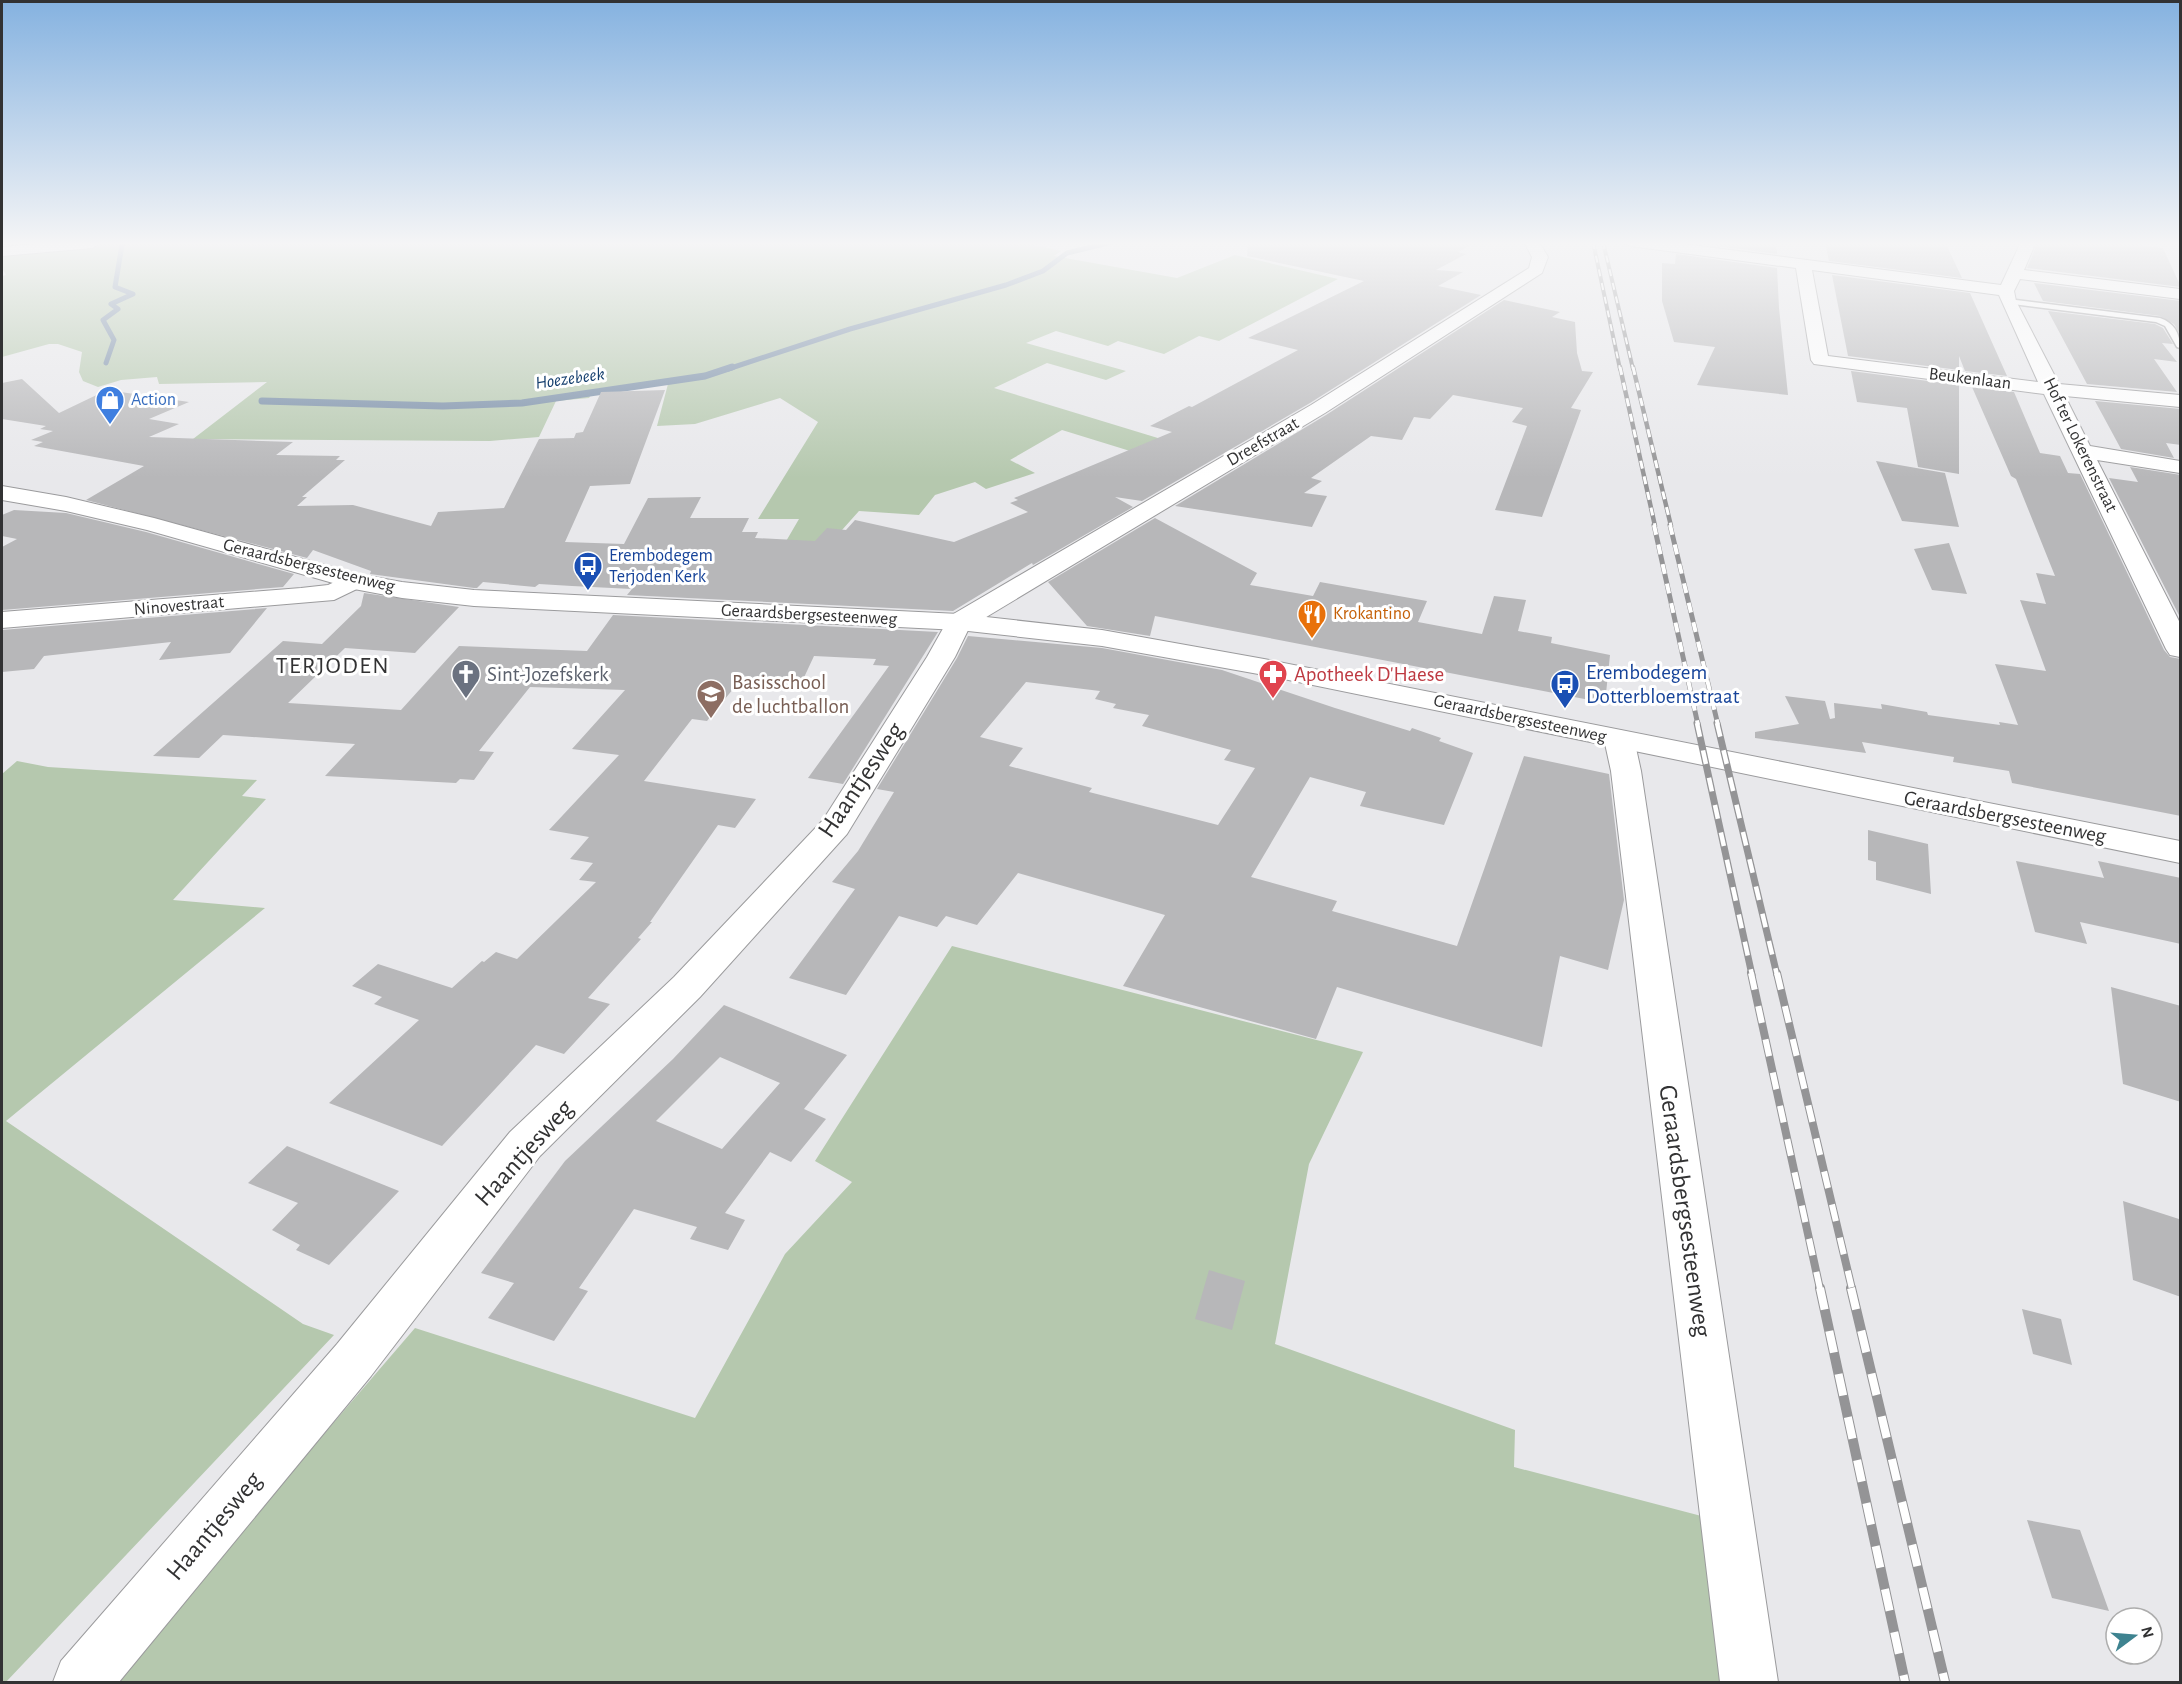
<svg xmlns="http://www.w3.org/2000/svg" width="2182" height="1684" font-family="'Alegreya Sans',sans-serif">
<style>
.green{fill:#b5c8ae}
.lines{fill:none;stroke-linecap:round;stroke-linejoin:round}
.stream-far1{stroke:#748aa4;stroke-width:5}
.stream{stroke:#748aa4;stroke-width:7}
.building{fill:#b7b7b9;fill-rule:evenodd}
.service-casing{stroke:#9b9b9d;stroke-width:3}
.minor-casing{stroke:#9b9b9d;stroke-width:2}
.tertiary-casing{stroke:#9b9b9d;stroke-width:2}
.secondary-casing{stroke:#9b9b9d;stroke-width:2}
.service{fill:#fff;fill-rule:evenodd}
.minor{fill:#fff;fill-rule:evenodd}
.tertiary{fill:#fff;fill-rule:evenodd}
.secondary{fill:#fff;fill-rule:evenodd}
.rail-far5-casing{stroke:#949496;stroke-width:4}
.rail-far4-casing{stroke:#949496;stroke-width:4.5}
.rail-far3-casing{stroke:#949496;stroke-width:5}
.rail-far2-casing{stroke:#949496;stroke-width:7}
.rail-far1-casing{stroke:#949496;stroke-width:8}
.rail-casing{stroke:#949496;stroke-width:10}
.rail-far5{stroke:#fff;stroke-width:2;stroke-dasharray:7;stroke-linecap:butt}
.rail-far4{stroke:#fff;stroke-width:3;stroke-dasharray:8;stroke-linecap:butt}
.rail-far3{stroke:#fff;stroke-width:4;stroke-dasharray:10;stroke-linecap:butt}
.rail-far2{stroke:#fff;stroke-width:4.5;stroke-dasharray:14;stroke-linecap:butt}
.rail-far1{stroke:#fff;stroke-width:6;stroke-dasharray:17;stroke-linecap:butt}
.rail{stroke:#fff;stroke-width:8;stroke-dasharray:22;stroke-linecap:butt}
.labels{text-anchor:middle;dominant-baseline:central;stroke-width:6;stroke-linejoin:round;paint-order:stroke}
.far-water-label{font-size:18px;font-style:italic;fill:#133d6d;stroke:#fff}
.far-street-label{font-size:18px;fill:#323233;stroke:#fff}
.far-shop-label{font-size:18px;fill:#366cbe;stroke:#fff;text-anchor:start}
.far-transit-label{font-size:18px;fill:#164399;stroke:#fff;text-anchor:start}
.far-food-label{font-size:18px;fill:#c56008;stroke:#fff;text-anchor:start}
.transit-label{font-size:21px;fill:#164399;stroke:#fff;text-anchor:start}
.worship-label{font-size:21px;fill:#5b616d;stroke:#fff;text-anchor:start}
.health-label{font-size:21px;fill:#be3a42;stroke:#fff;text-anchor:start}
.education-label{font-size:21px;fill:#785e54;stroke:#fff;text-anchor:start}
.street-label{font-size:21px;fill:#323233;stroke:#fff}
.quarter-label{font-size:24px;letter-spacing:1.5px;fill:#323233;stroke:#fff}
.near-street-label{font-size:26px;fill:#323233;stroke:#fff}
</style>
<rect width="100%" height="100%" fill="#e8e8eb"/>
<path class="green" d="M105,242h916l40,9 -7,5 123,22 58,-23 103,24 -119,62 -20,-5 -35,18 -46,-13 -10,5 -52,-15 -30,12 100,28 -20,9 -59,-17 -53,25 213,65 -51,6 -94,-29 -52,30 25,13 -49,16 -11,-7 -40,13 -16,20 -60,-4 -34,38 -40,-6 14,-24h-41l60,-97 -38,-24 -85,26 -38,2 11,-42 -73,5 -6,9 -33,3 -17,36 -49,4 -297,-2 74,-57 -108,2 -2,-7 -36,3 -23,7 -15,-6 -4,-9 3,-20 -24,-8h-9l-47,13v-81l4,-1 -4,-7v-15l98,-8z
M17,761l31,6 209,13 -15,16 24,3 -93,101 92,8 -259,213 297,203 31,11 -328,347h-4v-908z
M952,946l411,106 -54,112 -34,180 240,86 -1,37 195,51 20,164h-1615l56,-69 245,-285 280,90 90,-164 67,-72 -37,-21z"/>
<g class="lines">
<path class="stream-far1" d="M106,363l8,-23 -11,-20 15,-11 -7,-5 22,-10 -18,-7 7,-42
M728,369l122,-40 156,-44 37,-14 24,-18 45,-11"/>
<path class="stream" d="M262,401l181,5 79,-3 183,-27 27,-9"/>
</g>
<path class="building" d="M1248,242h229l-19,10 8,2 -30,16 27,2 -25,14 43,9 -171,108 -168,98 -27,-4 18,10 -100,58 -1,-2 -79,48 -326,-16 5,-6 -60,-3 -33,-2 -4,3 -52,-5 -6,6h-3l-104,-14 1,-3 -58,-21 -6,8 -221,-58 58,-34 -110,-20 9,-4 -12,-2 22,-9 -13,-2 6,-3 -44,-7v-36l20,-4 37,34 48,-23 82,12 -40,17 30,5 -30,13 144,5 -17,13 64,1 -4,4h9l-43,37h5l-10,9 56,-1 78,21 7,-14 66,-4 35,-69 35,-1 2,-5 7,-1 18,-40 64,-2 -35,94 -40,2 -25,56 59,2 24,-46 53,-1 -11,21h59l-7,14h16l-3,6 60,3 12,-13 19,2 9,-10 99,22 74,-30 -18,-9 8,-3 -4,-2 158,-66 -22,-6 39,-20 3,1 106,-57 -50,-12 116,-57 -117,-25z
M1689,242h45l19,3 1,-3h22l1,12z
M1825,242h120l17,36 -133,-17z
M2038,242h102l2,4 21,2 18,39 -154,-19z
M1676,254l101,14 2,40 9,87 -91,-10 18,-38 -41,-5 -12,-41v-38l13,1z
M1832,275l138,18 37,83 -42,-5 -6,-15v14l-111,-14z
M2034,283l147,18v35l-7,-12 -14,-8 -117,-15z
M1504,300l56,12 -8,5 23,5 2,31 5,18 11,1 -22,36 10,2 -39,107 -47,-7 32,-84 -15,-4 11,-14 -70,-13 -23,24 -16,-2 -12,23 -31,-4 -60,42 11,3 -18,12 23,3 -15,31 -137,-21 151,-91z
M2048,311l107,13 8,4 10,16 -11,-1 15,19 -23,-3 23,33 -90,-8z
M1851,371l108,14v89l-41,-7 -11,-59 -50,-6z
M1972,387l42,5 26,61 20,3 8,17 12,1 84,176 6,7 11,2v157l-169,-33 -3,-12 -56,-9 1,-5 -92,-15 4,11 -111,-15v-6l44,-8 -14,-28 40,5 5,18 5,-1 -1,-15 48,6 -1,-5 46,8 1,3 72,10 -1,-3 19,3 -23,-61 51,7 -26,-71 26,4 -10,-31 19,3 -39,-97 -5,-3z
M2095,401l86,8v36l-15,-2 8,15 -53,-9z
M1876,461l69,12 14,54 -57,-6z
M2130,467l51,8v144l-72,-141 29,4z
M14,510l52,3 80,19 148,42 -11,13 -281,23v-63l15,-8 -15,-3v-21z
M1155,518l102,55 -7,12 63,11 7,-14 107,19 -9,21 64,12 12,-38 32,4 -8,31 34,6 -1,6 59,12 -5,48 -450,-87 -5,20 -63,-10 -39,-44z
M1949,543l18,51 -35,-4 -18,-41z
M364,593l95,14 -44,46 -70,-5 -57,55 113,7 58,-64 128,5 26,-36 325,17 -95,152 -35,-6 81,-112 -16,-1 3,-6 -62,-3 -14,30 -62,-3 -31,38 -15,-2 -48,62 112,18 -21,29 -17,-3 -68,97h2l-14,16 3,1 -53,59 22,6 -46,50 -28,-9 -94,101 -113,-43 90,-83 -45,-16 8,-7 -30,-11 26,-22 74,24 30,-27 2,1 12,-10 21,7 79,-77 -17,-2 14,-17 -23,-4 19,-22 -40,-7 70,-75 -47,-6 53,-59 -95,-3 -51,64 15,1 -20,28 -14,-1 -4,4 -131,-7 30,-32 -132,-9 -24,23 -46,-2 130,-115 39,3 39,-38z
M267,608l-37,45 -71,7 12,-18 -127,14 -10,13 -32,3v-42z
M968,636l134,12 120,22 113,38 75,23 2,-3 29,10 -2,3 34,12 -29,72 -84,-19 6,-14 -56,-15 -59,100 86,24 -5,10 125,35 67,-190 85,18 15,126 -16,70 -48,-14 -18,91 -205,-60 -21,52 -193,-53 42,-71 -147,-42 -41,52 -31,-9 -9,11 -38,-11 -53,79 -57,-17 66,-89 -23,-7 26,-31 36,-59 -17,-3 80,-131zM1026,682l74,9 -5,8 21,5 -3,4 36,7 -7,11 89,24 -7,10 31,8 -37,57 -129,-33 3,-4 -83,-22 14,-18 -43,-11z
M1868,830l60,14 3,50 -55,-14v-18l-8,-2z
M2016,861l88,17 -6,-17 83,17v66l-101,-22 7,22 -52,-12z
M2111,987l70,19v96l-58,-18z
M724,1005l123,50 -43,54 22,10 -35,43 -21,-10 -45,61 20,7 -17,30 -38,-11 7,-12 -63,-18 -55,79 9,3 -34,50 -66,-23 26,-35 -33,-10 84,-112 108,-102zM720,1057l60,26 -58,66 -66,-28z
M287,1146l112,45 -70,74 -33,-15 4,-5 -28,-15 26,-27 -50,-20z
M2123,1201l56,18 2,78 -48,-17z
M1209,1270l36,11 -13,49 -37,-11z
M2022,1309l39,10 11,46 -39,-11z
M2027,1520l53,10 29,81 -57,-13z"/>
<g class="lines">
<g class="service-casing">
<path id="service" d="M2008,299l152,19c14,5 20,15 20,30l-3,-1 -12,-21 -9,-4 -151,-19v-4z"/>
</g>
<g class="minor-casing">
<path id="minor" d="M59,242l40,2 -7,4 -90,8v-9z
M1623,242h45l333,43 20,-43h15l-12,28 156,19v10l-160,-20 -6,12 2,10 43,83 121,11v12l-115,-11 25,50 90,15v12l-83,-13 83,163v34l-10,-2 -4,-6 -122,-255 -230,-30 -3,-4 -15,-92 -166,-22zM1812,270l187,25 39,87 -210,-26z
M354,573l9,3 4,5 -4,5 -29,14 -332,28v-16l299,-24 27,-3z
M959,614l9,2 4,6 -17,35 -108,177 -147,163 -160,159 -169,220 -252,306h-66l8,-21 276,-317 173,-212 164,-155 149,-157 104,-163 23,-41z
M1619,730l11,3 4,6 7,32 137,911h-58l-109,-911 -7,-32 4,-6z"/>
</g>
<g class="tertiary-casing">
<path id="tertiary" d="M1524,242h15l9,15 -6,16 -217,140 -357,215 -9,2 -9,-2 -4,-6 4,-6 361,-211 218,-137 3,-11z"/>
</g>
<g class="secondary-casing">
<path id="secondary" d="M2,486l64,11 88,21 203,56 45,8 72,8 485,24 143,16 162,29 916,182v22l-916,-188 -162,-29 -143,-16 -485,-24 -72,-8 -48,-9 -207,-59 -81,-19 -64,-11z"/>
</g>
<use href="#service" class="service"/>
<use href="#minor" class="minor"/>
<use href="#tertiary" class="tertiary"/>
<use href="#secondary" class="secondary"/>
<g class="rail-far5-casing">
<path id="rail-far5" d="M1593,242l27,127
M1603,242l30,127"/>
</g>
<g class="rail-far4-casing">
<path id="rail-far4" d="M1620,367l35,159
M1633,367l38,159"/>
</g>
<g class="rail-far3-casing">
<path id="rail-far3" d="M1654,525l44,200
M1670,525l48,200"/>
</g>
<g class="rail-far2-casing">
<path id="rail-far2" d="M1697,723l55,252
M1717,723l60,252"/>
</g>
<g class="rail-far1-casing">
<path id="rail-far1" d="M1751,973l69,316
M1777,973l75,316"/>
</g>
<g class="rail-casing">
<path id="rail" d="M1820,1288l85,394
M1851,1288l94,394"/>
</g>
<use href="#rail-far5" class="rail-far5"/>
<use href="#rail-far4" class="rail-far4"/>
<use href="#rail-far3" class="rail-far3"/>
<use href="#rail-far2" class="rail-far2"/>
<use href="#rail-far1" class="rail-far1"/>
<use href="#rail" class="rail"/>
</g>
<linearGradient id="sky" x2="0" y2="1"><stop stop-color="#85b2e0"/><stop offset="0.51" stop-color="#f5f5f6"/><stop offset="1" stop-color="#f5f5f6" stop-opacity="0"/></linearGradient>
<rect width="2182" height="478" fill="url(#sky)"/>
<defs>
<g id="shop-pin" transform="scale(1.5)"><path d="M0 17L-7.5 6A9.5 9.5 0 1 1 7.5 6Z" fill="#3f7fe0" stroke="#fff"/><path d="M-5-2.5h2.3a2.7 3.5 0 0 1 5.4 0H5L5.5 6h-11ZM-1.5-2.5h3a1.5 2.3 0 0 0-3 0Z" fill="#fff"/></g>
<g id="bus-pin" transform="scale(1.5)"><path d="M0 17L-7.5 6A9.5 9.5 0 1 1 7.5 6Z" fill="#1a4fb4" stroke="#fff"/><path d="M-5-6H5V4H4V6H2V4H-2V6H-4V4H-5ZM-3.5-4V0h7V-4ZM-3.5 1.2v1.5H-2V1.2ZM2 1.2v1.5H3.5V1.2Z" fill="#fff"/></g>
<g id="restaurant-pin" transform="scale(1.5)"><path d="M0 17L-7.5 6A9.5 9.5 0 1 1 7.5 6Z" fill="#e8710a" stroke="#fff"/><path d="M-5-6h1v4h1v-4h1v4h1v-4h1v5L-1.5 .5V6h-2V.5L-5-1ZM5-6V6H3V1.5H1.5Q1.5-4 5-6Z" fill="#fff"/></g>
<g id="church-pin" transform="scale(1.5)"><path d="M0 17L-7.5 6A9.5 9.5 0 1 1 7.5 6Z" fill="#6b7280" stroke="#fff"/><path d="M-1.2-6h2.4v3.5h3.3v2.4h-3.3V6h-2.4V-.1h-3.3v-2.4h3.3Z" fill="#fff"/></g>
<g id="pharmacy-pin" transform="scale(1.5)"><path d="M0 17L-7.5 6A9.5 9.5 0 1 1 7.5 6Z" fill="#e0444e" stroke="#fff"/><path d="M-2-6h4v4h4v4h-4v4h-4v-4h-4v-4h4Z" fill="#fff"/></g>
<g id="school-pin" transform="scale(1.5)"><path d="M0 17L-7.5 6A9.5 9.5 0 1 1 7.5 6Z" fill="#8d6e63" stroke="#fff"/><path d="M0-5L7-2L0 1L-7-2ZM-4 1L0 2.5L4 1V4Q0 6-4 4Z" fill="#fff"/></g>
</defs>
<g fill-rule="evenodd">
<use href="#shop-pin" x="110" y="400"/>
<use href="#bus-pin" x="588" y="566"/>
<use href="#restaurant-pin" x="1312" y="614"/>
<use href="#church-pin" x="466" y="674"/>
<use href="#pharmacy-pin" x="1273" y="674"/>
<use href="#bus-pin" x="1565" y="684"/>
<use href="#school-pin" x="711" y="694"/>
</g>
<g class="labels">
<g class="far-water-label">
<text transform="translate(570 379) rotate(-8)">Hoezebeek</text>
</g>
<g class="far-street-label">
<text transform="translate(1970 379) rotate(7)">Beukenlaan</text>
<text transform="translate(1263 442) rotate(-30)">Dreefstraat</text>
<text transform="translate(2080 445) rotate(64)">Hof ter Lokerenstraat</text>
<text transform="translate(309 566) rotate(14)">Geraardsbergsesteenweg</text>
<text transform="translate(179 606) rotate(-5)">Ninovestraat</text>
<text transform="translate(809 615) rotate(3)">Geraardsbergsesteenweg</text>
<text transform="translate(1520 719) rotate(12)">Geraardsbergsesteenweg</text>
</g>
<g class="far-shop-label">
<text x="131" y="400">Action</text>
</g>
<g class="far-transit-label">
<text x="609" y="556">Erembodegem<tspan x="609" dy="21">Terjoden Kerk</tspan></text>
</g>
<g class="far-food-label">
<text x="1333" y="614">Krokantino</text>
</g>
<g class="transit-label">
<text x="1586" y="672">Erembodegem<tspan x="1586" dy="24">Dotterbloemstraat</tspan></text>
</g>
<g class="worship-label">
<text x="487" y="674">Sint-Jozefskerk</text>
</g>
<g class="health-label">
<text x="1294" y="674">Apotheek D'Haese</text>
</g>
<g class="education-label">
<text x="732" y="682">Basisschool<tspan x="732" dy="24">de luchtballon</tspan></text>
</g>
<g class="street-label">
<text transform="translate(2005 817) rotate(11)">Geraardsbergsesteenweg</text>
</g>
<g class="quarter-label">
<text x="333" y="666">TERJODEN</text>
</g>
<g class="near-street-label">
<text transform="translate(861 780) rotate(-56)">Haantjesweg</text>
<text transform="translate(524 1153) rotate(-48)">Haantjesweg</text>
<text transform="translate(1685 1211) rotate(82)">Geraardsbergsesteenweg</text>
<text transform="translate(214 1526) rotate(-50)">Haantjesweg</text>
</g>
</g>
<rect width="2182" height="1684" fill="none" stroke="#323233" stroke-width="6"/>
<g transform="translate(2134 1636) rotate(74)"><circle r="28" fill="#ffffff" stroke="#adadad" stroke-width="1.5"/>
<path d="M0-4.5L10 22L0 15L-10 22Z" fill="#3e8390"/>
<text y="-9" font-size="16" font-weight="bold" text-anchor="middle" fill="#323233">N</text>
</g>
</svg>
